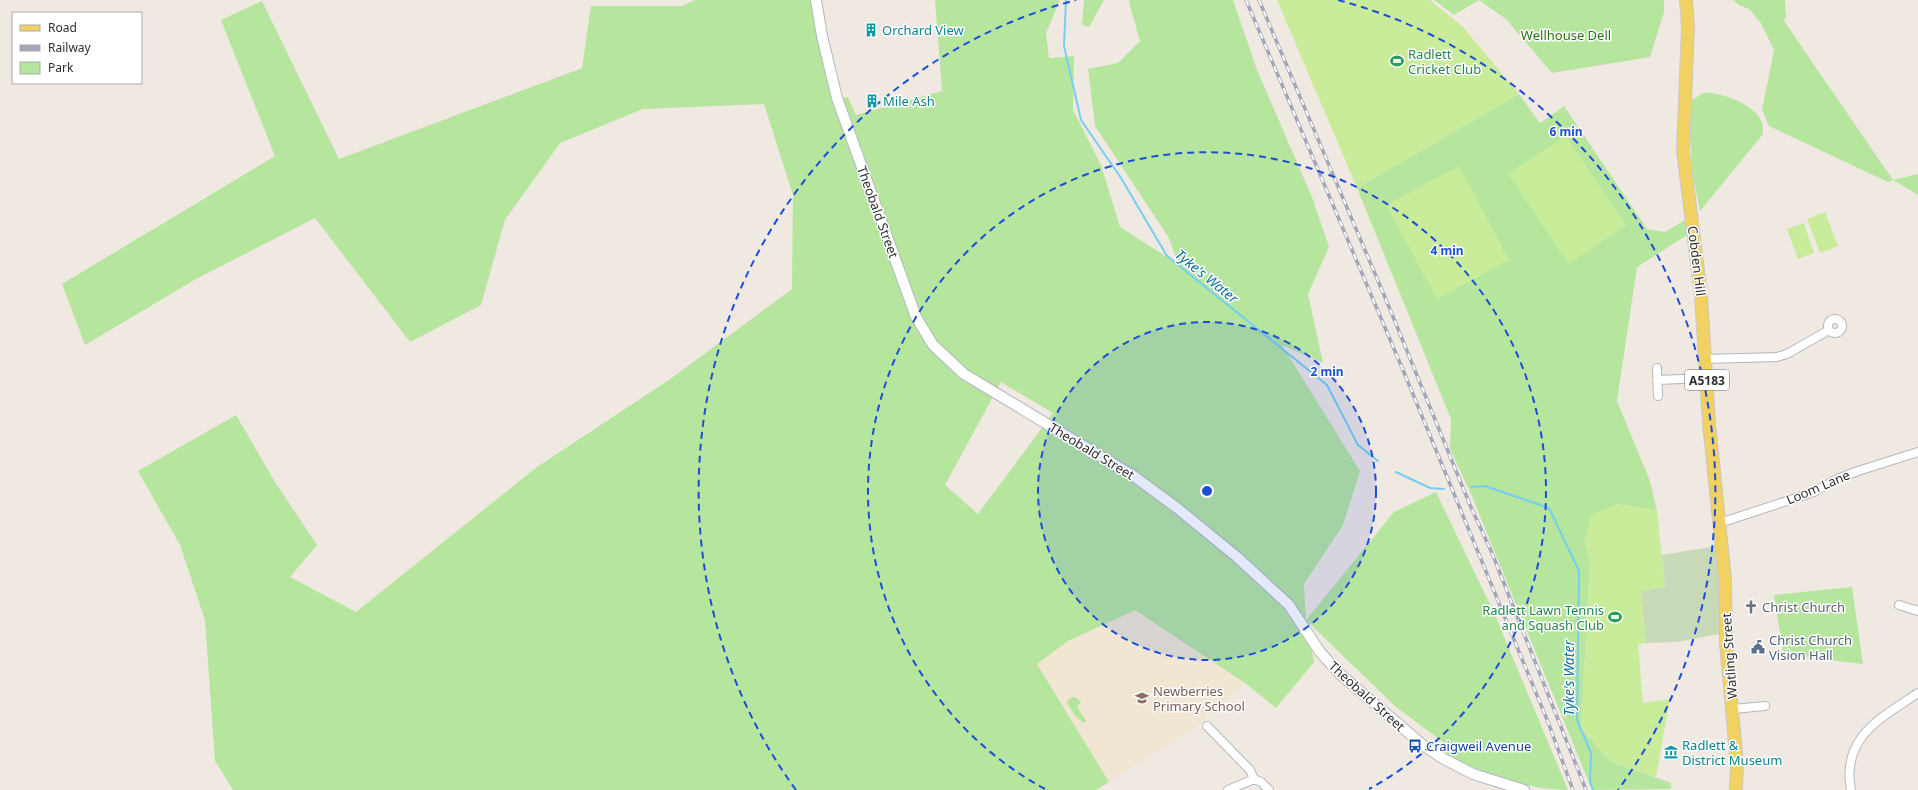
<svg xmlns="http://www.w3.org/2000/svg" width="1918" height="790" font-family="'Noto Sans',sans-serif">
<style>
.education{fill:#f0e6d1}
.green{fill:#b6e59e;fill-rule:evenodd}
.cemetery{fill:#c8d9b8}
.pitch{fill:#c9ec9a}
.lines{fill:none;stroke-linecap:round;stroke-linejoin:round}
.stream{stroke:#75cff0;stroke-width:2}
.minor-casing{stroke:#b4b7c1;stroke-width:10}
.tertiary-casing{stroke:#b4b7c1;stroke-width:12}
.primary-casing{stroke:#c9c9c9;stroke-width:14}
.minor{stroke:#fff;stroke-width:8}
.tertiary{stroke:#fff;stroke-width:10}
.primary{stroke:#f2d163;stroke-width:12}
.rail-casing{stroke:#a3a6b8;stroke-width:3.5}
.rail{stroke:#fff;stroke-width:2;stroke-dasharray:6;stroke-linecap:butt}
.ring{fill:none;stroke:#1d4ed8;stroke-width:2;stroke-dasharray:7 5}
.labels{text-anchor:middle;dominant-baseline:central;stroke-width:3;stroke-linejoin:round;paint-order:stroke}
.shield{fill:#fff;stroke:#6d6d6d;stroke-width:1}
.shield-label{font-size:12px;font-weight:bold;fill:#2e2e2e}
.culture-label{font-size:13px;fill:#0d838f;stroke:#fff;text-anchor:start}
.park-label{font-size:13px;fill:#2c6e1b;stroke:#fff}
.leisure-label{font-size:13px;fill:#27864d;stroke:#fff;text-anchor:start}
.street-label{font-size:13px;fill:#2e2e2e;stroke:#fff}
.worship-label{font-size:13px;fill:#5b616d;stroke:#fff;text-anchor:start}
.service-label{font-size:13px;fill:#4e5e75;stroke:#fff;text-anchor:start}
.education-label{font-size:13px;fill:#785e54;stroke:#fff;text-anchor:start}
.transit-label{font-size:13px;fill:#164399;stroke:#fff;text-anchor:start}
.water-label{font-size:14px;font-style:italic;fill:#0d6fa3;stroke:#fff}
.centre{fill:#1d4ed8;stroke:#fff;stroke-width:2}
.ring-label{font-size:12px;text-anchor:middle;font-weight:bold;fill:#1d4ed8;stroke:#fff;stroke-width:3;stroke-linejoin:round;paint-order:stroke}
</style>
<rect width="100%" height="100%" fill="#efe9e1"/>
<path class="education" d="M1135,610l110,73 -50,44 -86,55 -72,-118 31,-23z"/>
<path class="green" d="M695,0h116l7,39 16,60 14,-2 8,18 86,-24 -7,-91h125l-14,33 3,25 25,-2 -1,54 28,55 19,62 58,37 -9,-26 -74,-112 -7,-57 30,-6 22,-22 -11,-39 1,-2h103l24,70 55,127 17,50 -21,47 15,69 -41,-18 78,126 -17,54 -39,59 2,36 88,-108 42,-20 59,123 73,175c-46,0 -88,-19 -129,-38l5,-9 -49,-37 -88,-85 7,41 -38,46 -31,-25 -110,-73 -67,31 -31,23 72,118 -13,8h-863l-18,-29 -10,-141 -25,-75 -42,-74 98,-56 39,67 42,63 -27,32 66,35 181,-145 132,-87 123,-91 1,-94 -29,-91 -121,5 -83,34 -55,77 -24,85 -71,37 -95,-124 -119,61 -111,66 -23,-61 213,-128 -54,-136 41,-19 77,158 243,-91 9,-62h91zM1001,382l52,31 -75,101 -33,-29z
M1084,0h20l-15,27 -7,-2z
M1434,0h230v12l-14,45 -98,16 -46,-54 -27,-19 -25,15z
M1733,0h52l1,17 -2,4 109,159 25,-6v21l-25,-15 -5,2 -119,-56 -7,-16 12,-60 -13,-27 -12,-14 -10,-4z
M1703,93c15,-2 50,11 57,26 3,4 3,10 3,15l-63,77 -8,-40 -3,-69z
M1519,94l21,29 24,-17 83,123 18,3 20,-12 2,15 -50,32 -20,134 33,80 7,30 -40,-7 -32,35 5,23 -9,166 29,33 61,22v6l-79,1 -121,-296 -21,-45 1,-30 -94,-231z
M1852,587l11,77 -76,-9 -4,-4 -9,-56z
M1072,697l5,1 4,5 -4,3 9,15 -2,2 -8,-6 -9,-14 1,-3z"/>
<path class="cemetery" d="M1716,546l4,32v56l-44,8 -30,1 -5,-52 24,-4 -3,-32z"/>
<path class="pitch" d="M1277,0h153l33,27 56,67 -162,94z
M1566,136l60,89 -57,39 -61,-90z
M1459,166l50,94 -72,39 -51,-94z
M1825,212l13,34 -18,7 -13,-34z
M1804,223l10,30 -16,6 -11,-30z
M1617,504l40,7 8,76 -24,4 5,52 -8,1 5,59 27,-4 -14,78 -46,-16 -29,-33 9,-166 -5,-23 6,-24z"/>
<g class="lines">
<path class="stream" d="M1066,0l-2,46 17,74 40,58 46,78 160,129 31,60 20,16
M1396,472l34,16 14,1
M1471,487l14,-1 64,22 30,63 -2,149 14,33 -1,29 3,8"/>
<g class="minor-casing">
<path id="minor" d="M1828 326a7 7 0 1 1 14 0a7 7 0 1 1-14 0Z
M1706,359l71,-2 10,-3 42,-24
M1657,368l1,28
M1657,380l50,-2
M1719,522l10,-2 85,-28 23,-13 21,-8 60,-19
M1899,605l19,6
M1733,709l32,-3
M1207,726l43,44 4,9 7,3 8,8
M1228,790l26,-11
M1851,790c-10,-53 30,-72 67,-97"/>
</g>
<g class="tertiary-casing">
<path id="tertiary" d="M816,0l6,36 15,62 79,219 17,28 31,29 171,103 42,31 60,49 52,48 31,47 20,22 84,72 20,13 29,15 51,16"/>
</g>
<g class="primary-casing">
<path id="primary" d="M1686,0l2,27 -5,124 18,144 8,128 16,156 1,64 11,122 -1,25"/>
</g>
<use href="#minor" class="minor"/>
<use href="#tertiary" class="tertiary"/>
<use href="#primary" class="primary"/>
<g class="rail-casing">
<path id="rail" d="M1246,0l157,370 145,352 25,68
M1259,0l128,302 83,203 22,48 94,237"/>
</g>
<use href="#rail" class="rail"/>
</g>
<circle cx="1207" cy="491" r="169" fill="#1d4ed8" fill-opacity=".12"/>
<g class="ring">
<circle cx="1207" cy="491" r="169"/>
<path d="M1045 789A339 339 0 1 1 1369 789"/>
<path d="M796 790A508 508 0 0 1 1076 0M1338 0A508 508 0 0 1 1618 790"/>
</g>
<defs>
<g id="building-bare" transform="scale(1.08)"><path d="M-4-6H4V6H1V3H-1V6H-4ZM-2.5-4.3h1.7v1.8h-1.7ZM.8-4.3h1.7v1.8H.8ZM-2.5-1h1.7V.8h-1.7ZM.8-1h1.7V.8H.8Z" fill="#0f9aa8" stroke="#fff" stroke-width="2.5" paint-order="stroke"/></g>
<g id="stadium-bare" transform="scale(1.08)"><path d="M0-5a6.5 5 0 1 0 0 10a6.5 5 0 1 0 0-10ZM-3.5-1.8h7v3.6h-7Z" fill="#2e9e5b" stroke="#fff" stroke-width="2.5" paint-order="stroke"/></g>
<g id="church-bare" transform="scale(1.08)"><path d="M-1.2-6h2.4v3.5h3.3v2.4h-3.3V6h-2.4V-.1h-3.3v-2.4h3.3Z" fill="#6b7280" stroke="#fff" stroke-width="2.5" paint-order="stroke"/></g>
<g id="civic-bare" transform="scale(1.08)"><path d="M-.6-6.5H3V-4.5H.6V-3L4-1V1h2V6H-6V1h2V-1L-.6-3ZM-1.2 2.5V6h2.4V2.5Z" fill="#5c6f8a" stroke="#fff" stroke-width="2.5" paint-order="stroke"/></g>
<g id="school-bare" transform="scale(1.08)"><path d="M0-5L7-2L0 1L-7-2ZM-4 1L0 2.5L4 1V4Q0 6-4 4Z" fill="#8d6e63" stroke="#fff" stroke-width="2.5" paint-order="stroke"/></g>
<g id="bus-bare" transform="scale(1.08)"><path d="M-5-6H5V4H4V6H2V4H-2V6H-4V4H-5ZM-3.5-4V0h7V-4ZM-3.5 1.2v1.5H-2V1.2ZM2 1.2v1.5H3.5V1.2Z" fill="#1a4fb4" stroke="#fff" stroke-width="2.5" paint-order="stroke"/></g>
<g id="museum-bare" transform="scale(1.08)"><path d="M0-6L6-3V-2H-6V-3ZM-5-1h2V3h-2ZM-1-1h2V3h-2ZM3-1h2V3H3ZM-6 4H6V6H-6Z" fill="#0f9aa8" stroke="#fff" stroke-width="2.5" paint-order="stroke"/></g>
</defs>
<g fill-rule="evenodd">
<use href="#building-bare" x="871" y="30"/>
<use href="#stadium-bare" x="1397" y="61"/>
<use href="#building-bare" x="872" y="101"/>
<use href="#church-bare" x="1751" y="607"/>
<use href="#stadium-bare" x="1615" y="617"/>
<use href="#civic-bare" x="1758" y="647"/>
<use href="#school-bare" x="1142" y="698"/>
<use href="#bus-bare" x="1415" y="746"/>
<use href="#museum-bare" x="1671" y="752"/>
</g>
<g class="labels">
<rect class="shield" x="1685" y="370" width="44" height="20" rx="3"/>
<g class="shield-label">
<text x="1707" y="380">A5183</text>
</g>
<g class="culture-label">
<text x="882" y="30">Orchard View</text>
<text x="883" y="101">Mile Ash</text>
<text x="1682" y="745">Radlett &amp;<tspan x="1682" dy="15">District Museum</tspan></text>
</g>
<g class="park-label">
<text x="1566" y="35">Wellhouse Dell</text>
</g>
<g class="leisure-label">
<text x="1408" y="54">Radlett<tspan x="1408" dy="15">Cricket Club</tspan></text>
<text x="1604" y="610" text-anchor="end">Radlett Lawn Tennis<tspan x="1604" dy="15">and Squash Club</tspan></text>
</g>
<g class="street-label">
<text transform="translate(878 212) rotate(70)">Theobald Street</text>
<text transform="translate(1697 261) rotate(83)">Cobden Hill</text>
<text transform="translate(1092 451) rotate(31)">Theobald Street</text>
<text transform="translate(1818 487) rotate(-23)">Loom Lane</text>
<text transform="translate(1729 656) rotate(-94)">Watling Street</text>
<text transform="translate(1367 696) rotate(42)">Theobald Street</text>
</g>
<g class="worship-label">
<text x="1762" y="607">Christ Church</text>
</g>
<g class="service-label">
<text x="1769" y="640">Christ Church<tspan x="1769" dy="15">Vision Hall</tspan></text>
</g>
<g class="education-label">
<text x="1153" y="691">Newberries<tspan x="1153" dy="15">Primary School</tspan></text>
</g>
<g class="transit-label">
<text x="1426" y="746">Craigweil Avenue</text>
</g>
<g class="water-label">
<text transform="translate(1207 276) rotate(39)">Tyke's Water</text>
<text transform="translate(1568 678) rotate(-90)">Tyke's Water</text>
</g>
</g>
<circle cx="1207" cy="491" r="6" class="centre"/>
<g class="ring-label">
<text x="1566" y="136">6 min</text>
<text x="1447" y="255">4 min</text>
<text x="1327" y="376">2 min</text>
</g>
<rect x="12" y="12" width="130" height="72" fill="#ffffff" stroke="#ababab"/>
<rect x="20" y="25" width="20" height="6" fill="#f2d163" stroke="#ababab"/>
<text x="48" y="32" font-size="12" fill="#2e2e2e">Road</text>
<rect x="20" y="45" width="20" height="6" fill="#a3a6b8" stroke="#ababab"/>
<text x="48" y="52" font-size="12" fill="#2e2e2e">Railway</text>
<rect x="20" y="62" width="20" height="12" fill="#b6e59e" stroke="#ababab"/>
<text x="48" y="72" font-size="12" fill="#2e2e2e">Park</text>
</svg>
